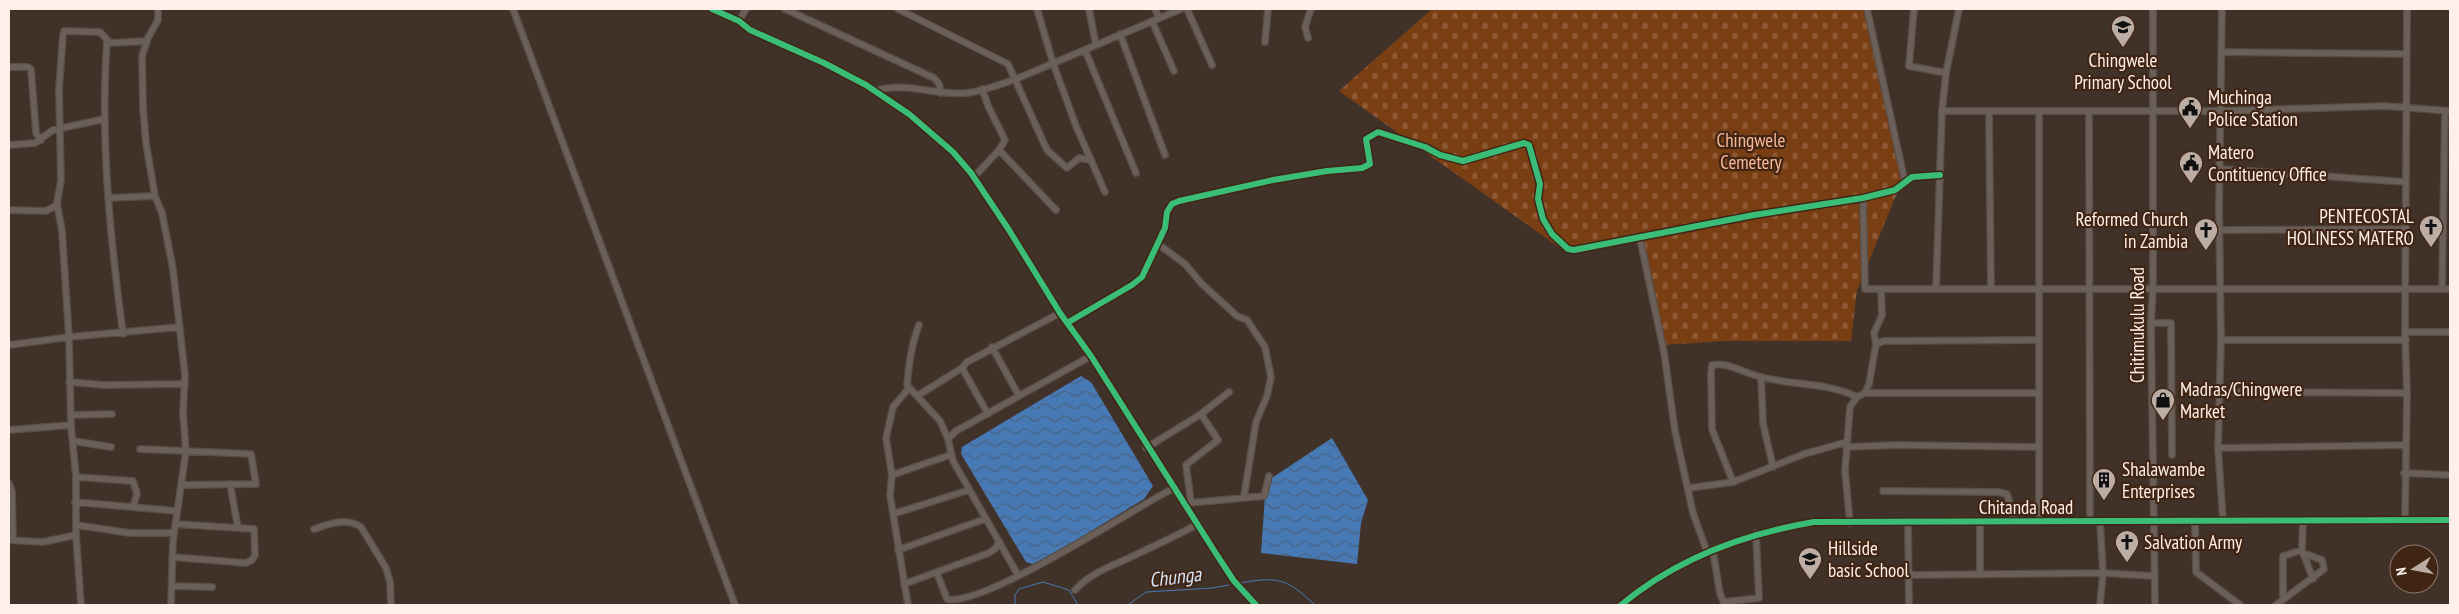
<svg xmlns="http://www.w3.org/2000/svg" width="2459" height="614" font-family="'PT Sans Narrow',sans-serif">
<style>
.cemetery{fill:url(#cemetery-stones)}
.water{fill:url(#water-waves)}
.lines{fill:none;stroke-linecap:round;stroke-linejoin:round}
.stream{stroke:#4779b5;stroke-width:1}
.minor-casing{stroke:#594e46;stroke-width:8}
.minor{stroke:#6b6059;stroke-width:5.5}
.cycleway-casing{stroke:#402515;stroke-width:9}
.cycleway{stroke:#3abd76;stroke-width:6}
.labels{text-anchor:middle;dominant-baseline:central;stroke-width:4.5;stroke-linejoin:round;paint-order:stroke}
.poi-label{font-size:19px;fill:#fef0e8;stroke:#402515;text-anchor:start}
.park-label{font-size:19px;fill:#fab994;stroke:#402515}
.street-label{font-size:19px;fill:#fef0e8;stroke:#402515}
.water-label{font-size:20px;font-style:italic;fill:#d4e2f5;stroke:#402515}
</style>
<defs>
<pattern id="cemetery-stones" width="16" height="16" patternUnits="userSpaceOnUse" patternTransform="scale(1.25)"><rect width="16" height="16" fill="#7a3e13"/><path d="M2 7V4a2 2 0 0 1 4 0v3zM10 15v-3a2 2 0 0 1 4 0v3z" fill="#8e5a35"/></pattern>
<pattern id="water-waves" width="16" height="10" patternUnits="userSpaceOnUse" patternTransform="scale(1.25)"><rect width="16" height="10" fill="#4779b5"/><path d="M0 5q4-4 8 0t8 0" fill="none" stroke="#496383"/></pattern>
</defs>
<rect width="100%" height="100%" fill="#413229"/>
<path class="cemetery" d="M1432,9h434l36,172 -45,109 -6,51h-125l-64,4 -23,-108 -76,13 -224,-159z"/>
<path class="water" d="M1081,376l10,6 62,104 -9,13 -109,66 -9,-3 -65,-108 1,-7z
M1332,438l36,62 -7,23 -4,41 -96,-11 5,-71z"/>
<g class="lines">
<path class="stream" d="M1240,583c39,-7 47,-4 75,22
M1015,605v-10l4,-6 24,-7 26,8 9,15
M1128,605l18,-13 66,-4 17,-3"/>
<g class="minor-casing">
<path id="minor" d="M158,9v11l-10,18 -6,18 1,51 3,36 9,53 7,17 11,56 12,106 -2,38 3,38 -13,90 -2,64
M513,9l222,596
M712,9l27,12 11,9 74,33 42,22 43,29 44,38 18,21 38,57 51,83 31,43 124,196 19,29 22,24
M785,9l149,69 5,6 2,9
M898,9l110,55 39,86 20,18 12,-10 12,2
M1037,9l16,54 23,63 29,66
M1089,9l7,36
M1155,9l4,9
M1187,9l25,56
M1867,9l38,173
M1914,9l-5,57 37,7
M2153,9v281l-2,33 4,282
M2222,9l-3,198 2,133 -3,108 5,72
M739,21l7,-12
M1152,21l22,50
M1120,34l45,121
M1308,38l-3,-11 6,-18
M107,41c-7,98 3,195 16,293
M1265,42l3,-33
M1085,50l51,123
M2221,52l186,2
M9,67h19l3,2 5,64 5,7
M875,91c30,-10 61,5 92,2 17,-2 34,-9 49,-14l165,-70
M1942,111h279l164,-5 65,5
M1989,112l2,177
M2039,112v410
M2089,112l1,409
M9,145l26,-2 18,-13 51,-11
M999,150l57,60
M2220,169l186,13
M974,177l25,-27 6,-10 -16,-32 -7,-19
M108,198l47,-2
M1863,198l2,91h585
M9,210l37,1 11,-6
M2221,230l185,-1
M1640,239l24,113 11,79 18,82 13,36
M1158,244l27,20 17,20 35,32 10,4 18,27 6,30 -4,19 -11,26 -12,74
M1936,289l6,-178 4,-38 13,-64
M2442,289l3,-178
M1067,323l65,-38 10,-8 23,-49 2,-16 5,-8 7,-3 94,-21 54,-9 35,-3 8,-4 -4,-25 12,-7 47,15 15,8 23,6 61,-18 5,2 11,39 -2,15 5,20 9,15 16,15 6,1 180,-35 109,-17 32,-8 17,-13 28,-2
M2151,323h20l1,132
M919,325c-8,20 -10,40 -12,60l33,36 8,18 5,22 65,114
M2405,332h45
M2221,340h185
M1876,344l8,-3 155,-1
M9,345l60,-8 111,-10
M992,347l27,49
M962,368l26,46
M1761,377l2,46 10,44
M69,382l35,3 81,-1
M2220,392l187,1
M1865,393h174
M917,396l45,-28 5,-6 93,-49
M71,415l41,-1
M9,430l62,-5
M948,439l8,-8 135,-75
M73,441l38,6
M1846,447l51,-2 142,2
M1146,448l55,-34 28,-22
M2218,448l187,-3
M140,449l111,5 5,30 -73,1
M2404,473l46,2
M892,475l58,-20
M76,477l57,4 4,13 -4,13
M1733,482l-21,-53 -1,-56 1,-8c15,-3 28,6 42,10 33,11 71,6 103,22
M9,484l3,8 1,48
M230,484l8,44
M1689,488l44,-6 71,-28 43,-12
M1883,491l115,1 9,2 8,28
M75,502l102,9
M1191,502l-5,-37 32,-25 -17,-26
M1189,503l75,-7 5,-20
M893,514l76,-24
M2195,520l1,52 44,33
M2303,520l-1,30 11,29
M2405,520l2,-127 -2,-61 2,-323
M1908,522l1,83
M1980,522v53
M2100,522l3,51 -3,32
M1850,523l-5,-52 5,-64 7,-10 8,-4 4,-9 7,-40 -2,-11 8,-18 -1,-26
M76,525l54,8h43
M314,529c16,-5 32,-12 47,-2l25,41 4,14 1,23
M9,540l34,2 33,-7
M898,550l87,-31
M1713,551l7,43 5,11
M172,557l74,6 6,-3 3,-5 -1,-26 -79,-5
M937,573l10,26c35,9 187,-91 227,-111
M1909,575l194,-2 50,3
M904,584l85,-31 7,-5 3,-7
M173,586l39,1
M1075,590c17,-18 35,-23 56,-33 23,-11 45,-21 67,-33
M2283,600v-44l19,-6
M1724,602l35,-4 -3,-64
M81,605l-5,-70v-58l-5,-52 -2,-88 -7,-106 -5,-28 4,-23 -2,-91 4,-54 1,-4 36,1 10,11 36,-2
M908,605l-18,-110 2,-20 -6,-37 7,-31 16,-19
M1621,605c55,-46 122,-71 193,-83l636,-2
M2276,605l48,-36 -2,-9 -19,-7"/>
</g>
<use href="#minor" class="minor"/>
<g class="cycleway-casing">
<path id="cycleway" d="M712,9l27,12 11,9 74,33 42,22 43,29 44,38 18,21 38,57 51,83 31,43 124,196 19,29 22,24
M1067,323l65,-38 10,-8 23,-49 2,-16 5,-8 7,-3 94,-21 54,-9 35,-3 8,-4 -4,-25 12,-7 47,15 15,8 23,6 61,-18 5,2 11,39 -2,15 5,20 9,15 16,15 6,1 180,-35 109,-17 32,-8 17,-13 28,-2
M1621,605c55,-46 122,-71 193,-83l636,-2"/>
</g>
<use href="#cycleway" class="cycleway"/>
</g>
<defs>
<g id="school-pin" transform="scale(1.25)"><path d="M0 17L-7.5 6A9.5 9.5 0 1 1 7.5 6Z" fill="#bcaea5" stroke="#402515"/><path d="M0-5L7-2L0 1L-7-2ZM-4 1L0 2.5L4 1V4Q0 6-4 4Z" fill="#111"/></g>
<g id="civic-pin" transform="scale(1.25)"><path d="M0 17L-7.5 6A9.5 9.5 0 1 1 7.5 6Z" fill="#bcaea5" stroke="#402515"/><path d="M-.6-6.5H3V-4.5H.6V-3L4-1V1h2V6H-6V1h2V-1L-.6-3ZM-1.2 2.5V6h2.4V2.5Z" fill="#111"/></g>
<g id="church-pin" transform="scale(1.25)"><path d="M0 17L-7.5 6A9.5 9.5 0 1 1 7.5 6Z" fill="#bcaea5" stroke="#402515"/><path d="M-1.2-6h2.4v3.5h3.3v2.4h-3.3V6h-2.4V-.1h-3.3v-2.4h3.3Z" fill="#111"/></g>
<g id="shop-pin" transform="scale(1.25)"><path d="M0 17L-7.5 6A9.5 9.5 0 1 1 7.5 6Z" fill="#bcaea5" stroke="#402515"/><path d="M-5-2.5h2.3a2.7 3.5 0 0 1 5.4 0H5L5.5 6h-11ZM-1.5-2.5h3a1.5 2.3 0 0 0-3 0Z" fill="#111"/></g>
<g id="building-pin" transform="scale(1.25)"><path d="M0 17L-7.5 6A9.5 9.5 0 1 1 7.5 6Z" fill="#bcaea5" stroke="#402515"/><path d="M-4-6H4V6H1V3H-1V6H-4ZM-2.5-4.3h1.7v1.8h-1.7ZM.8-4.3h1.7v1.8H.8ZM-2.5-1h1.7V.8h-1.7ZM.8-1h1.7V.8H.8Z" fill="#111"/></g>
</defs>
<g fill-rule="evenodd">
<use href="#school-pin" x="2123" y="27"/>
<use href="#civic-pin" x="2190" y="108"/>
<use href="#civic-pin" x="2191" y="163"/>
<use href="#church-pin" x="2431" y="227"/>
<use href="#church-pin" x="2206" y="230"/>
<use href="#shop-pin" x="2163" y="400"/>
<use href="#building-pin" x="2104" y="480"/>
<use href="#church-pin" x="2127" y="542"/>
<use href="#school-pin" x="1810" y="559"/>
</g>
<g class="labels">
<g class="poi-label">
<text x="2123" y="60" text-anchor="middle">Chingwele<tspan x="2123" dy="22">Primary School</tspan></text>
<text x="2208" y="97">Muchinga<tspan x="2208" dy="22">Police Station</tspan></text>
<text x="2208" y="152">Matero<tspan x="2208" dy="22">Contituency Office</tspan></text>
<text x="2414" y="216" text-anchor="end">PENTECOSTAL<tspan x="2414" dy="22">HOLINESS MATERO</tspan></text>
<text x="2188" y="219" text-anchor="end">Reformed Church<tspan x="2188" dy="22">in Zambia</tspan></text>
<text x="2180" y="389">Madras/Chingwere<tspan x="2180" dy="22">Market</tspan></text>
<text x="2122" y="469">Shalawambe<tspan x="2122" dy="22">Enterprises</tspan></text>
<text x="2144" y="542">Salvation Army</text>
<text x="1828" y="548">Hillside<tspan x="1828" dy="22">basic School</tspan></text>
</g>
<g class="park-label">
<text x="1751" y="140">Chingwele<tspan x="1751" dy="22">Cemetery</tspan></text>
</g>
<g class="street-label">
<text transform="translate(2137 325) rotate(-90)">Chitimukulu Road</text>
<text x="2026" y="507">Chitanda Road</text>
</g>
<g class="water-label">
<text transform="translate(1175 577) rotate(-7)">Chunga</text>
</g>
</g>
<rect width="2459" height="614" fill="none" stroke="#fef0e8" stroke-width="20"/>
<g transform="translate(2414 569) rotate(259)"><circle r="24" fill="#402515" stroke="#8c7669"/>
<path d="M0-4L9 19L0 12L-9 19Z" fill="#bcaea5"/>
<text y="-8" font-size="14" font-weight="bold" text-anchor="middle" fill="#fef0e8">N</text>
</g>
</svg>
